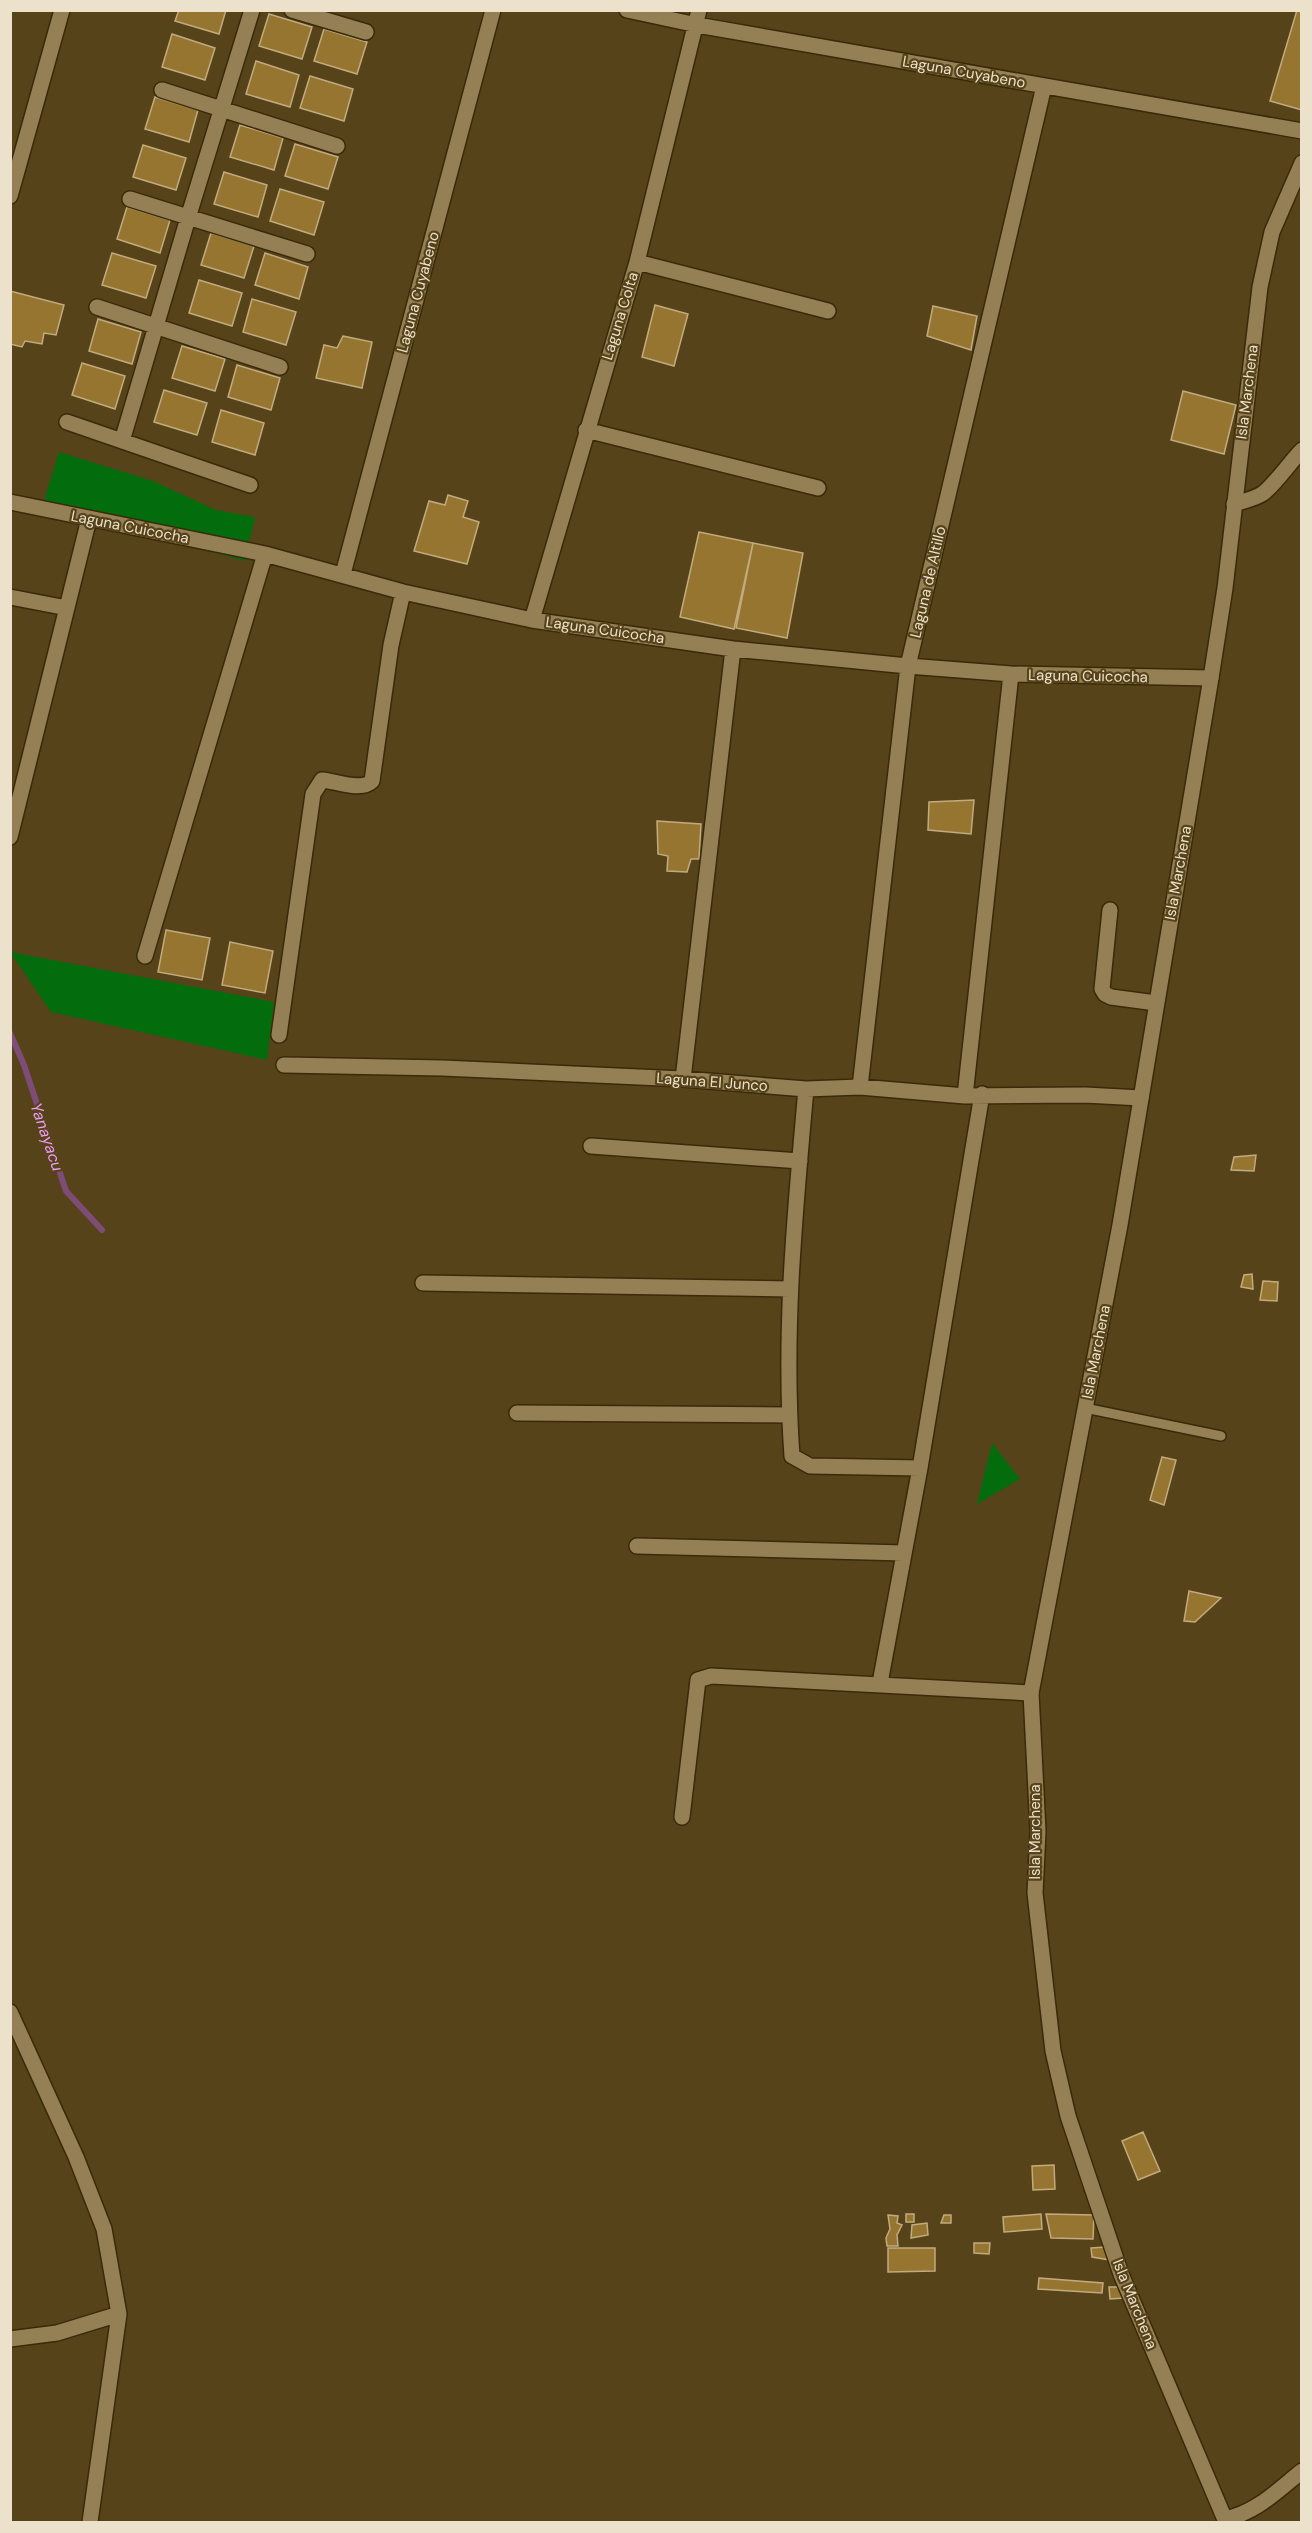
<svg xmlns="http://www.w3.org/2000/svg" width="1312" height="2533" font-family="'DM Sans',sans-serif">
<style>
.green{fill:#036d0e}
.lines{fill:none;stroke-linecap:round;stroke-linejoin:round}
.stream{stroke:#7d4d78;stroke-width:6}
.building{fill:#967530;stroke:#c1ab7f;stroke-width:1.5}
.service-casing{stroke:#392a0a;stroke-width:12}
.minor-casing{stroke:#392a0a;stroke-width:18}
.tertiary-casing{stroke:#392a0a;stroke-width:18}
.service{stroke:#957f55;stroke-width:9}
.minor{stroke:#957f55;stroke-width:15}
.tertiary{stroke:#957f55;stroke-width:15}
.labels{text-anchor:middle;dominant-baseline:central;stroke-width:4.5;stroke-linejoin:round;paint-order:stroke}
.street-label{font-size:15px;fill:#ece1cb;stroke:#574319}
.water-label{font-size:16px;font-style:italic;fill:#ed9bf6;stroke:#574319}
</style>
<rect width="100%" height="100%" fill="#574319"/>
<path class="green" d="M59,452l94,29 63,29 39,7 -10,44 -203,-54z
M10,952l264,50 -7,58 -216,-48z
M992,1443l28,36 -43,25z"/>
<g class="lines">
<path class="stream" d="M10,1033l14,32 42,126 36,39"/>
</g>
<path class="building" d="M179,10h47l-7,24 -44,-13z
M1297,10l5,1v99l-32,-9z
M269,14l43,13 -10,32 -43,-13z
M324,29l43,13 -10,32 -43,-13z
M172,34l43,14 -10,32 -43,-13z
M256,61l43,14 -9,32 -44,-13z
M310,76l43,13 -9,32 -44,-13z
M155,97l43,13 -9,32 -44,-13z
M240,125l43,13 -9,32 -44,-13z
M295,144l43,13 -10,32 -43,-13z
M143,145l43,13 -10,32 -43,-13z
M224,172l43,13 -9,32 -44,-13z
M280,189l44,13 -10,33 -44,-14z
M127,207l43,13 -10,33 -43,-14z
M211,233l43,13 -10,32 -43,-13z
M112,253l44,13 -10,32 -44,-13z
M265,253l43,14 -9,32 -44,-14z
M199,280l43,13 -10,33 -43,-13z
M10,291l54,14 -8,30 -12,-2 -2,11 -17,-3 -3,6 -12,-3z
M252,299l44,13 -10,33 -43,-13z
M655,305l33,9 -14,52 -32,-9z
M933,306l44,10 -6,34 -44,-14z
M98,319l43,13 -9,32 -43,-13z
M343,336l29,6 -10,46 -46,-10 8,-33 13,3z
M182,346l43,13 -10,32 -43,-13z
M82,363l43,13 -10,33 -43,-14z
M237,365l43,13 -9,32 -43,-13z
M164,390l43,13 -10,32 -43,-13z
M1183,391l53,14 -12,49 -53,-14z
M221,410l43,13 -9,32 -43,-13z
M448,495l20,6 -5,16 16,5 -12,42 -53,-13 15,-50 16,4z
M699,532l54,11 -19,86 -54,-12z
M753,543l50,10 -16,85 -51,-10z
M974,800l-3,34 -43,-4 1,-28z
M657,821l44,3 -2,35h-8l-4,13 -20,-1 1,-15 -10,-2z
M166,930l44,8 -8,42 -44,-8z
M230,942l43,9 -8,42 -43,-8z
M1256,1155l-2,16 -23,-1 3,-13z
M1252,1274l1,15 -12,-2 3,-12z
M1263,1281l15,1 -1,19 -17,-1z
M1162,1457l14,3 -12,45 -14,-5z
M1189,1591l32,7 -26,24 -11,-1z
M1143,2132l17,39 -22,9 -16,-39z
M1054,2165l1,24 -22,1 -1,-24z
M906,2214h8v8h-8z
M1041,2214l1,15 -38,3 -1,-15z
M1046,2214l48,1 -1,24 -42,-1z
M888,2215l10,1 -1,7 5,2 -5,10 1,11h-11l-1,-8 4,-9z
M944,2215h7v8h-10z
M927,2223l1,12 -17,3 1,-13z
M974,2243h16l-1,11 -15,-1z
M1106,2247l4,13 -18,-3 -1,-9z
M888,2248h47v23l-47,1z
M1039,2278l64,5 -1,10 -64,-4z
M1109,2287h10l5,11 -14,1z"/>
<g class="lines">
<g class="service-casing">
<path id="service" d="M1085,1408l136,28"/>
</g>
<g class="minor-casing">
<path id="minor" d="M292,10l74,22
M627,10l70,15 605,106
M162,90l175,56
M10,196l52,-186
M130,199l177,55
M637,262l191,49
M97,307l183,60
M67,422l183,63
M586,430l232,58
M122,441l66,-223 64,-208
M10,502l255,52 138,38 129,28 201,29 175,17 103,8 200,4
M1234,504c9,-3 20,-5 28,-10 10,-6 29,-33 40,-44
M343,574l150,-564
M10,597l57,11
M532,620l105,-358 62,-252
M10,837l79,-318
M1110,910l-8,79 3,5 6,3 45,6
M145,956l120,-402
M279,1035l34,-241 9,-14c14,1 39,12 50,1l19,-136 12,-53
M284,1065l158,3 241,11 123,10 54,-2 105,9 120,-1 56,3
M683,1079l50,-430
M860,1087l48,-421 136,-580
M806,1089c-11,122 -23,244 -14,367l18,10 110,2
M965,1096l46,-422
M591,1146l209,15
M423,1283l367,6
M517,1413l272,2
M637,1546l267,7
M880,1683l40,-215 62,-374
M682,1817l16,-137 13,-4 320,17
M10,2012l66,145 28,72 15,85 -29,208
M10,2339l47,-6 62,-19
M1225,2519c31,-6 53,-29 77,-48"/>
</g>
<g class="tertiary-casing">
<path id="tertiary" d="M1226,2522l-105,-248 -53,-158 -15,-65 -18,-158 3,-62 -7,-138 89,-468 91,-547 14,-90 35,-301 12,-55 30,-69"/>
</g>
<use href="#service" class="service"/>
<use href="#minor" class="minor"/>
<use href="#tertiary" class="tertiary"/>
</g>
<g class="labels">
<g class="street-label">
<text transform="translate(964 72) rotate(10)">Laguna Cuyabeno</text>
<text transform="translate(418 292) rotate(-75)">Laguna Cuyabeno</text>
<text transform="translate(620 316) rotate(-73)">Laguna Colta</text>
<text transform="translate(1247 392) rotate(-83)">Isla Marchena</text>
<text transform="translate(130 527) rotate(11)">Laguna Cuicocha</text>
<text transform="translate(928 582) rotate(-77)">Laguna de Altillo</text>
<text transform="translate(605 630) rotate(8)">Laguna Cuicocha</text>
<text transform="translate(1088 676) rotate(1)">Laguna Cuicocha</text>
<text transform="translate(1178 873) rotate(-80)">Isla Marchena</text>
<text transform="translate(712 1082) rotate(4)">Laguna El Junco</text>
<text transform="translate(1096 1352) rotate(-79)">Isla Marchena</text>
<text transform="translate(1035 1832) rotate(-90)">Isla Marchena</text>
<text transform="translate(1135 2304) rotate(68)">Isla Marchena</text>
</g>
<g class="water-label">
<text transform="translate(47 1137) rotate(71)">Yanayacu</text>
</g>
</g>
<rect width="1312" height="2533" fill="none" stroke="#ece1cb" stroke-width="24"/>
</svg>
